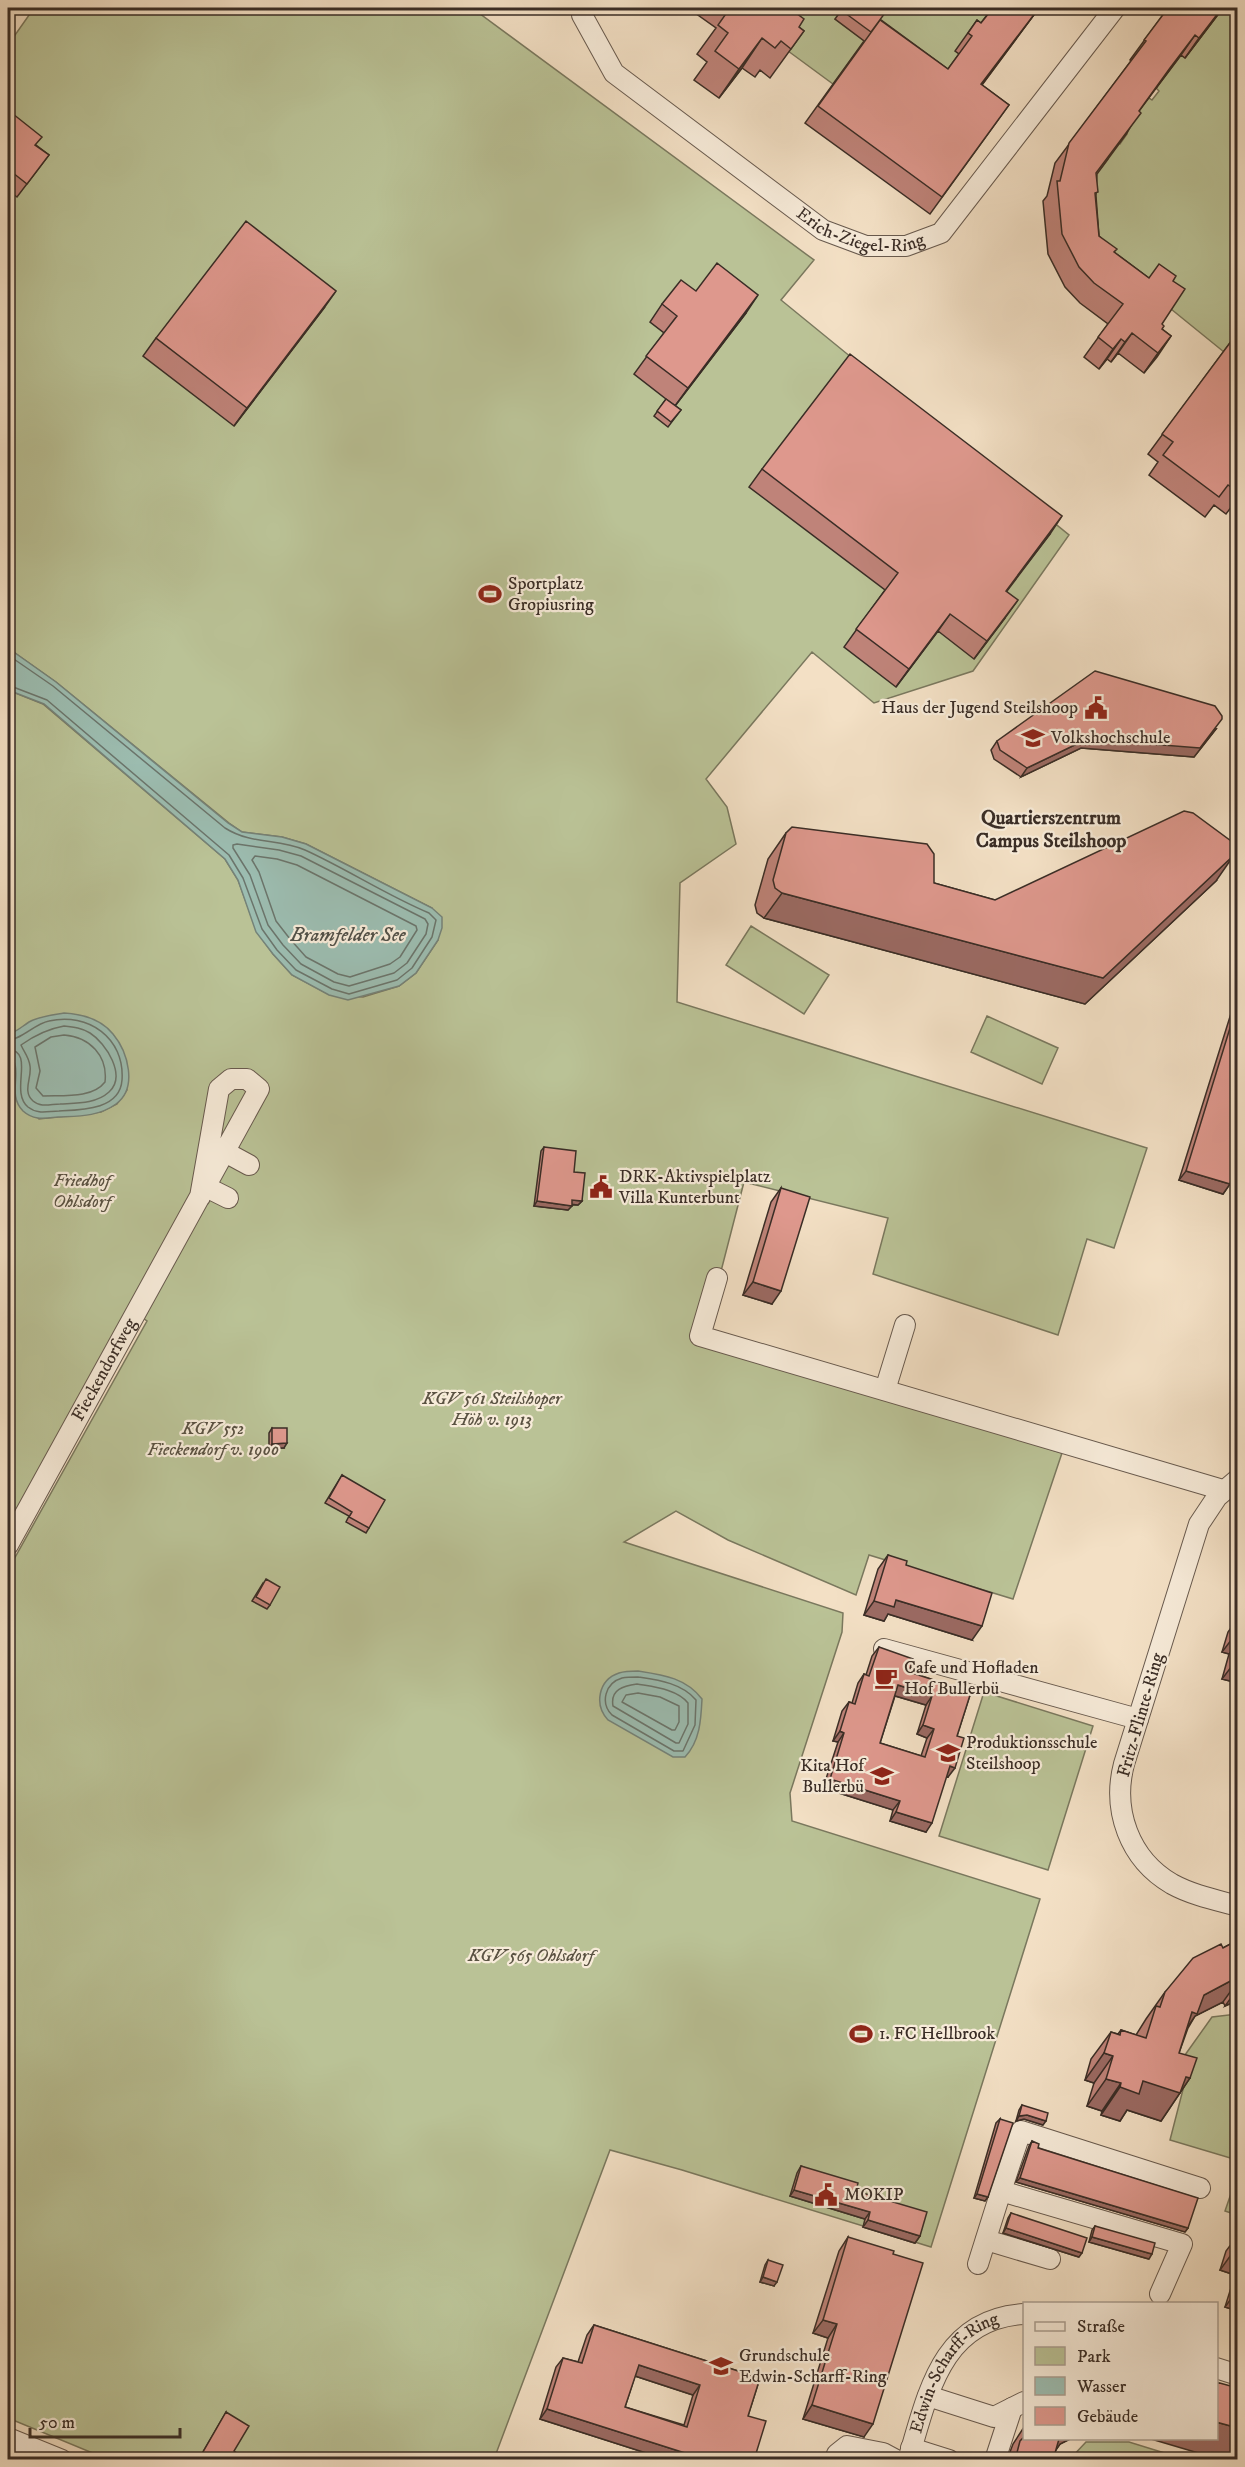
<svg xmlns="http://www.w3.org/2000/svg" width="1245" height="2467" font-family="'IM FELL DW Pica',serif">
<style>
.green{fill:#bac296;stroke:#7a785e;stroke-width:1.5}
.water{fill:#9cbdb1;stroke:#758379;stroke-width:1.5}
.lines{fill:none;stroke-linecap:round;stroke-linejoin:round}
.shore{stroke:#6b756c;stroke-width:1.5}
.minor-casing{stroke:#685a4e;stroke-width:22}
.minor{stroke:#f7ebd9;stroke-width:20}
.wall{fill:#bf8379;stroke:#3a2d26;stroke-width:1.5;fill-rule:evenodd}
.shaded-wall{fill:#9b6a63;stroke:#3a2d26;stroke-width:1.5}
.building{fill:#de988d;stroke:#3a2d26;stroke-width:1.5;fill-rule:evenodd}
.labels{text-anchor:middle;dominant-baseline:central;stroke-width:4.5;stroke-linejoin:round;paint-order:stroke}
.street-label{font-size:18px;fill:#3a2d26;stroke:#f7ebd9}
.poi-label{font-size:18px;fill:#3a2d26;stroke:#f7ebd9;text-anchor:start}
.park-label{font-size:18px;font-style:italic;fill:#5a5242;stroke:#f7ebd9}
.neighbourhood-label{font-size:20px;font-weight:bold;fill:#3a2d26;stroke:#f7ebd9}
.water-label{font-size:20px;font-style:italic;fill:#525149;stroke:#f7ebd9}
</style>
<rect width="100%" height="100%" fill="#f3e0c5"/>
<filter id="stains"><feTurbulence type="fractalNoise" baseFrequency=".00333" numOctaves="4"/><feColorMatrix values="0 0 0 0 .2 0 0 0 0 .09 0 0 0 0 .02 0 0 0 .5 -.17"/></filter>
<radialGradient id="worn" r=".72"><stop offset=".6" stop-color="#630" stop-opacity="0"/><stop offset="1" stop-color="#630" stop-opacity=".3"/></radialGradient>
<path class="green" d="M34,8h438l342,252 -33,40 288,235 -96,136 -99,32 -62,-51 -106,127 21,28 9,37 -56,39 -3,119 470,146 -33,100 -27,-9 -29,96 -185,-61 15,-56 -144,-36 -41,159 359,112 -49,146 -144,-44 -13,40 -128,-55 -52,-29 -52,31 219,71 -1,19 -52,161 2,28 248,78 -109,348 -249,-77 -72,-20 -116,309h-387l-99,-41v-848l139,-249 -17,-12 -122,220v-476c12,13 9,19 5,35l26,31 62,-7 16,-8 10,-14 -98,-67 -11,8 -10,3v-344l35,14 182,155 13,21 19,52 16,22 19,21 38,20 33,2 36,-11 17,-13 22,-33 -6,-32 -126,-64 -24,-7 -40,-5 -13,-9 -173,-141 -48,-34v-603z
M737,8h106l-8,11 30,22 -32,43 -49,-36z
M860,8h128l3,4 -22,28 -13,11 4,3 -13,18z
M1218,8l3,2 2,-2h14l1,325 -14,19 -53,-43 -91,-84 4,-44 18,-14 6,-8 -3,-3 11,-15 4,3 7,-10 -2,-3 10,-21 11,-14 6,4 7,-9 -3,-3 22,-35 7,5 27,-36 -6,-4z
M751,926l78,49 -25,39 -78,-49z
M987,1016l71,32 -16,36 -71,-32z
M984,1692l109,34 -45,144 -109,-34z
M1237,2014v146l-67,-20 18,-70 -3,-15 27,-38z
M1237,2176v39l-12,-4z
M1086,2442h43l55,17h-114z"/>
<path class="water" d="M8,648l48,34 172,141 14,9 40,5 24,7 126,64 10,9v11l-4,12 -22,33 -17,13 -51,14 -19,-5 -37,-20 -19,-21 -17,-22 -18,-52 -13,-21 -181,-155 -36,-14z
M64,1013c18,1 37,6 49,21 15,18 25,54 3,70 -18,13 -38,12 -58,13 -12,1 -24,4 -35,-6 -18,-19 3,-41 -15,-58v-19c9,-2 13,-7 21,-12 11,-6 23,-7 35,-9z
M638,1671c26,4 48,7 64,28 -1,21 -2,42 -17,58h-12l-65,-37c-14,-15 -10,-40 11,-47 6,-2 13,-2 19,-2z"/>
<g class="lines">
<path class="shore" d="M8,655l45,31 172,142c27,17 52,10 80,22 42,19 81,45 124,63l7,7 -4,17 -20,31 -15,12 -48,14 -17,-5 -36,-19 -19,-20 -15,-21 -19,-51 -14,-23 -182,-155 -39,-15
M237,844l42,6 22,6 124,63 3,5 -2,10 -19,29 -13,10 -45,13 -15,-4 -33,-18 -18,-19 -15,-20 -18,-50 -17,-27v-3z
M255,856l22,3 20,6 119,61 1,4 -17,27 -10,7 -40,13 -12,-3 -32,-17 -16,-18 -14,-18 -17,-49 -7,-12z
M64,1026c10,1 18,2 26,7 16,10 37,43 19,59 -13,12 -33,11 -49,12 -9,0 -19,4 -27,-3 -11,-10 -1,-23 -3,-35 -1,-9 -6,-14 -9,-21 14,-10 26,-16 43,-19z
M64,1035c26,2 44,21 41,47 -13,17 -43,13 -62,14l-7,-8 4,-17 -5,-24 16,-10z
M8,1040c15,-1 26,-16 41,-19 39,-9 76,17 73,59 -2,30 -41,30 -63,31 -11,0 -21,4 -31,-4 -19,-16 8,-55 -20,-58
M638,1677c20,3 44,6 58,23l-1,25 -12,26h-9l-62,-36c-12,-12 -7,-32 10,-37 5,-1 11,-1 16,-1z
M637,1684c17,3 40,5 51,19v21l-9,19h-3l-63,-37c-3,-17 11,-20 24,-22z
M638,1693l22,4 19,9v16l-4,8h-3l-50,-28 4,-7z"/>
<g class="minor-casing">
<g id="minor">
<path id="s1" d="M584,8l-2,7 32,58 209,157 43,16h40l35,-13 174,-225"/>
<path d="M225,1152l24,13"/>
<path d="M206,1187l22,11"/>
<path d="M717,1278l-17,58 523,154"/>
<path d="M885,1390l20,-65"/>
<path d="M1238,1479l-21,18 -18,27 -75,240c-12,46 5,95 48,120 20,11 44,16 66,22"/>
<path id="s2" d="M8,1545c84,-152 167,-304 251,-456l-12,-10h-16l-12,10 -19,108"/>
<path d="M884,1649l254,70"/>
<path d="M1001,2191l20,-60 179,57"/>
<path d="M986,2240l64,19"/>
<path d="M978,2264l23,-73 181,53 -22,50"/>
<path d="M1216,2368l22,7"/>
<path d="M928,2396l66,21 30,-15"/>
<path d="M8,2438l54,22"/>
<path d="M911,2448l38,12"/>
<path d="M835,2460l2,-6 10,-8 36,7 13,7"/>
<path id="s3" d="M908,2460c20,-66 33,-141 116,-146"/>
<path d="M995,2460l17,-52"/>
</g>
</g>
<use href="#minor" class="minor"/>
</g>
<path class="wall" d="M688,8h101l10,19 5,4 -34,47 -10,-8 -5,7 -13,-9 -23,30 -25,-18 13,-18 -10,-8 19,-26z
M843,8l38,12 67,49 11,-15 -4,-3 22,-31 4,3 9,-12 -3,-2 1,-1h51l-57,77 27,20 -79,109 -125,-91 59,-82 -29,-22z
M1168,8h55l-38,50 -4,-3 -42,56 -12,22 -30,41 -1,22 3,40 15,16 35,26 24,3 -11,43v5l9,7 -27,37 -26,-20 -7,9 -4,-3 -8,10 -15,-12 24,-33 -28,-21 -15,-16 -17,-33 -5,-53 4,-5 8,-33 76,-102 -1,-1z
M8,110l28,35 13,10 -32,42 -9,-7z
M696,291l50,22 -71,93 -41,-32 30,-41 -14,-11 12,-18z
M324,308l-90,118 -91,-70 13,-18z
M1238,332v166l-12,16 -12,-9 -9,12 -56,-42 9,-13 -10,-8z
M666,399l15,11 -13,17 -14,-11z
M762,469l288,65 -43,57 -2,27 -31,41 -36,-28 -42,56 -52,-40 41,-57 -136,-103z
M1216,729l-22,28 -113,-9 -60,29 -27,-18 -3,-9 6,-9z
M786,833l148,50 61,17 221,-19 -131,123 -321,-86 -7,-5 -2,-8 13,-46z
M1238,991v168l-8,25 -7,10 -44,-14z
M544,1147l30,25 8,29 -4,4h-6l-4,5 -34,-4 7,-55z
M781,1188l-9,116 -29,-9 28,-93z
M272,1428l12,20h-15v-15z
M342,1475l27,53 -3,5 -20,-11 3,-6 -24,-13z
M888,1555l18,10 66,75 -84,-26 -4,7 -20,-6 14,-46z
M263,1583l7,22 -3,4 -15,-8z
M1238,1618v65l-16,-4 7,-25 -7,-2 6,-20z
M879,1647l30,25 62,20 -14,44 -9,41 -2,-1 -20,56 -36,-11 3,-11 -70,-22 15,-46 -5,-1 9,-30 7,-9 3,1 6,-20 6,-9 2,1 6,-19zM895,1696l31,9 -9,29 10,4 -6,18 -41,-13z
M1238,1940v60l-13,6 -2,-4 -28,14 -7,12 -9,25 11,25 -29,43 -34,-11 -7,11 -19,-6 1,-4 -15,-5 7,-23 -9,-3 6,-21 20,-27 7,2 3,-4 15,5 10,-16 19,-27 58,-44z
M1022,2105l21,20 -19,-6 -8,2 3,-11z
M1000,2119l-12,78 -3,4 -11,-3 22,-75z
M1032,2141l6,7 150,80 -3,4 -169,-50 13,-36z
M801,2166l55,25 64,45 -5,7 -52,-16 2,-8 -75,-23 7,-23z
M1011,2213l68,44 -76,-24 5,-15z
M1095,2226l54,33 -60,-17 3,-12z
M1238,2235v76l-13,-4 10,-32 -15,-5 6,-19z
M848,2237l16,200 -61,-18 25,-81 -15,-5 26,-82z
M768,2260l6,26 -14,-4 5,-17z
M594,2325l166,53 -12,38 6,44h-86l-128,-41 16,-52 7,-9 15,4 9,-27zM635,2376l58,19 -9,30 -59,-18z
M226,2412l8,39 7,9h-36l-5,-3z
M1024,2427v12h46l-10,5 -5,7 -2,9h-46l6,-16z"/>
<path class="shaded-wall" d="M1039,8l-70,94 12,-18z
M1222,8h1l-38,50 14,-20z
M1195,35l-14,20 -25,33 14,-20z
M762,38l-20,30 -23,30 20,-29z
M336,291l-12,17 -90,118 13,-18z
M758,295l-12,18 -71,93 13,-18z
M1132,333l-14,20 -7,9 14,-20z
M1171,336l-14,21 -13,16 14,-20z
M1121,339l-14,20 -8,10 14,-20z
M1062,516l-12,18 -57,74 13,-17z
M1018,600l-13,18 -31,41 13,-18z
M950,614l-12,17 -42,56 13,-18z
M1216,729l-22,28 -113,-9 -60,29 6,-9 60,-29z
M1234,855l-18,26 -131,123 -321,-86 18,-25 321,85z
M1186,1171l44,13 -7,10 -44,-14z
M572,1200l10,1 -4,4 -9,-1z
M537,1201l35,5 -4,4 -34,-4z
M753,1282l28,9 -9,13 -29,-9z
M287,1443l-3,5h-15l3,-4z
M896,1600l86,26 -10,14 -84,-26 -4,7 -20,-6 10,-14z
M1238,1631v12l-9,11 -7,-2z
M1238,1658v25l-16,-4z
M898,1685l34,11 -6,9 -34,-10z
M923,1725l11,4 -7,9 -10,-4z
M840,1731l4,2 -6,9 -5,-1z
M950,1766l5,2 -7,9 -5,-2z
M830,1779l70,22 -7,9 -70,-22z
M896,1812l36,11 -6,9 -36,-11z
M1238,1977v4l-15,21 -28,14 -17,25 -5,-1 31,-45z
M1238,1988v12l-13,6z
M1104,2053l9,3 -19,27 -9,-3z
M1186,2077l4,1 -29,43 -34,-11 -7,11 -19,-6 19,-28 23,-6z
M1106,2079l15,4 -19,28 -15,-5z
M1027,2115l19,6 -3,4 -19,-6 -8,2 3,-5z
M1020,2178l168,50 -3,4 -169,-50z
M794,2190l76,22 -5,7 -75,-23z
M977,2194l11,3 -3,4 -11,-3z
M868,2220l52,16 -5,7 -52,-16z
M1006,2228l76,25 -3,4 -76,-24z
M1092,2237l60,17 -3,5 -60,-17z
M1236,2248l2,1v21l-3,5 -15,-5z
M763,2277l14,5 -3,4 -14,-4z
M1238,2289v22l-13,-4z
M823,2320l14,4 -9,14 -15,-5z
M639,2365l61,20 -7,10 -61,-20z
M812,2405l61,19 -9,13 -61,-18z
M547,2409l160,51h-39l-128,-41z
M1216,2422l22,6v32h-16l-71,-21h65z
M1057,2439h13l-10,5 -11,16z"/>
<path class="building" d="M730,8h59l15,11 -5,8 5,4 -13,18 -10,-8 -6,7 -13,-10 -23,31 -24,-18 13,-18 -10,-8z
M843,8h35l7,5 -14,19 -30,-22z
M993,8h46l-58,76 28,21 -67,92 -124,-91 62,-86 68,49 24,-33 -4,-3 9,-13 4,3z
M1168,8h54l-23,30 -4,-3 -25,33 -31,43 2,2 -45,60 2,19 -3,1 4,43 18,13 -3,3 35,26 10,-14 17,12 -3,5 12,8 -23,35 2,2 -2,3 9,7 -13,17 -26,-20 -7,9 -4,-3 -8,10 -15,-12 25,-33 -29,-21 -15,-16 -17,-33 -5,-53h3l9,-38 77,-102 -2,-1z
M8,110l34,27 -7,8 14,10 -22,29 -19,-15z
M246,221l90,70 -89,117 -91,-70z
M717,263l41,32 -70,93 -42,-32 31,-40 -15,-12 19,-24 15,11z
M1238,332v160l-10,-7 -9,12 -56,-42 10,-13 -11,-8z
M850,354l212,162 -56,75 12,9 -31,41 -37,-27 -41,55 -53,-40 42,-56 -136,-104z
M666,399l15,11 -10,12 -14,-11z
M1095,671l120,35 7,10v3l-22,29 -113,-9 -60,29 -27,-18 -3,-9z
M1184,811l9,2 38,28 4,8 -1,6 -131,123 -321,-85 -7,-5 -2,-8 13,-47 6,-6 135,17 7,10v29l61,17z
M1238,1002v157l-8,25 -44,-13z
M544,1147l32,4 -2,21 11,1 -3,28 -10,-1v6l-35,-5z
M781,1188l29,9 -29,94 -28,-9z
M272,1428h15v15l-15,1z
M342,1475l43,25 -16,28 -20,-11 3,-5 -23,-14z
M888,1555l19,6 -1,4 86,28 -10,33 -86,-26 -2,7 -20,-6z
M266,1579l14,8 -10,18 -14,-8z
M879,1647l34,12 -4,13 62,20 -14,44 7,2 -9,30 -5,-2 -18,57 -36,-11 4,-11 -70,-22 14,-46 -4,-2 9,-29 6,2 9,-30 5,2zM898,1685l34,11 -9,29 11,4 -9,28 -45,-14z
M1238,1940v37l-34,18 -7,19 -5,-2 -13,41 18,5 -7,20 -4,-1 -6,16 -37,-12 -4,13 -19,-7 1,-4 -15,-4 7,-23 -9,-3 7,-21 9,3 1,-5 25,8 10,-32 4,1 5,-15 28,-34 28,-14 2,4z
M1022,2105l26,8 -2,8 -19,-6 -8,1z
M1000,2119l13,4 -25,74 -11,-3z
M1032,2141l7,3 -1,4 160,50 -10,30 -168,-50z
M801,2166l57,17 -2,8 71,21 -7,24 -52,-16 2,-8 -76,-22z
M1011,2213l76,25 -5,15 -76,-25z
M1095,2226l60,17 -3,11 -60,-17z
M848,2237l46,14 -1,3 30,9 -50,161 -61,-19 25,-81 -14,-4z
M768,2260l15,5 -6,17 -14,-5z
M594,2325l166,53 -12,38 18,5 -12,39h-47l-160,-51 16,-51 19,5zM639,2365l61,20 -13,42 -62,-20z
M1216,2382l22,6v40l-22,-6z
M226,2412l23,14 -15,25 9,6 -2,3h-25l-13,-8z
M1024,2437v2h35l-6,21h-38l5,-19z
M989,2455l14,5h-15z"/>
<defs>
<g id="stadium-bare" transform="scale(1.8)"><path d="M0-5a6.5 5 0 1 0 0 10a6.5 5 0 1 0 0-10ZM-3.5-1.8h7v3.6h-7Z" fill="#8f2418" stroke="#f7ebd9" stroke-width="2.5" paint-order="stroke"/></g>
<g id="civic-bare" transform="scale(1.8)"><path d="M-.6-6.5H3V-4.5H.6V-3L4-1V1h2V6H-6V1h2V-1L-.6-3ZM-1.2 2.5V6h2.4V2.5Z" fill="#8f2418" stroke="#f7ebd9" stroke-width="2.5" paint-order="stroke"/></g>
<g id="university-bare" transform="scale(1.8)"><path d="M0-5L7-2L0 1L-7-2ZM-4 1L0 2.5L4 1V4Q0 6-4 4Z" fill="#8f2418" stroke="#f7ebd9" stroke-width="2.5" paint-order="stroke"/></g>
<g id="cafe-bare" transform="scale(1.8)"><path d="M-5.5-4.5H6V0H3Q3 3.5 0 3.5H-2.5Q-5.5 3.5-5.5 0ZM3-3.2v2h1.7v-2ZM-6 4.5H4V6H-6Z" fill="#8f2418" stroke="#f7ebd9" stroke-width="2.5" paint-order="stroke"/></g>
<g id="school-bare" transform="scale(1.8)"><path d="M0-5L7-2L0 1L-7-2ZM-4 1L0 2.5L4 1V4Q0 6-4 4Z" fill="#8f2418" stroke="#f7ebd9" stroke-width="2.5" paint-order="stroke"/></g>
</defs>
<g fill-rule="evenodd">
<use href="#stadium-bare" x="490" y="594"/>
<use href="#civic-bare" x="1096" y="708"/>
<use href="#university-bare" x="1033" y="738"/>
<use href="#civic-bare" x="601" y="1187"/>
<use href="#cafe-bare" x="886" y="1678"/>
<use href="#school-bare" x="948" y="1753"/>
<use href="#school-bare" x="882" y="1776"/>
<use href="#stadium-bare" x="861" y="2034"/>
<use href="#civic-bare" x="826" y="2195"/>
<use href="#school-bare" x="721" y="2366"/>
</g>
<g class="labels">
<g class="street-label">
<text stroke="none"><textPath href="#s1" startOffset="372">Erich-Ziegel-Ring</textPath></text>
<text stroke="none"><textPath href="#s2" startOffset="200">Fieckendorfweg</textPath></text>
<text transform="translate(1141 1715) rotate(-74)">Fritz-Flinte-Ring</text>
<text stroke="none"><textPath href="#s3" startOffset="102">Edwin-Scharff-Ring</textPath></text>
</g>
<g class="poi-label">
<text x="508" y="584">Sportplatz<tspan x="508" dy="21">Gropiusring</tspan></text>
<text x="1078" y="708" text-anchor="end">Haus der Jugend Steilshoop</text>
<text x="1051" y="738">Volkshochschule</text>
<text x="619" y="1177">DRK-Aktivspielplatz<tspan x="619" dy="21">Villa Kunterbunt</tspan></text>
<text x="904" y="1668">Cafe und Hofladen<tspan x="904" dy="21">Hof Bullerbü</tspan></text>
<text x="966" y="1743">Produktionsschule<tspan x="966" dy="21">Steilshoop</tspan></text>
<text x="864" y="1766" text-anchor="end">Kita Hof<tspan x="864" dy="21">Bullerbü</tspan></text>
<text x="879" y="2034">1. FC Hellbrook</text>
<text x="844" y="2195">MOKIP</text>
<text x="739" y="2356">Grundschule<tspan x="739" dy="21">Edwin-Scharff-Ring</tspan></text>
</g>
<g class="park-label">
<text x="82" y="1181">Friedhof<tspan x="82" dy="21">Ohlsdorf</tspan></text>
<text x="492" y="1399">KGV 561 Steilshoper<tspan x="492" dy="21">Höh v. 1913</tspan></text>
<text x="213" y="1429">KGV 552<tspan x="213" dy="21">Fieckendorf v. 1900</tspan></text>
<text x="531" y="1956">KGV 565 Ohlsdorf</text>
</g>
<g class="neighbourhood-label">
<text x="1051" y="818">Quartierszentrum<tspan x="1051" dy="23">Campus Steilshoop</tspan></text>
</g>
<g class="water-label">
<text x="348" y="935">Bramfelder See</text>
</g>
</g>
<rect width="1245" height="2467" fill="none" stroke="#f3e0c5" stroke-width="30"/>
<rect x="9" y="9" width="1227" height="2449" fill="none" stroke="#3a2d26" stroke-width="3"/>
<rect x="15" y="15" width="1215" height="2437" fill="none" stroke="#3a2d26" stroke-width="1.5"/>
<rect x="1023" y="2302" width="195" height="138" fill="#f7ebd9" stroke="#ab9f91" stroke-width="1.5"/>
<rect x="1035" y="2322" width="30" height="9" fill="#f7ebd9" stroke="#ab9f91" stroke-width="1.5"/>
<text x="1077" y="2332" font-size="18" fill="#3a2d26">Straße</text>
<rect x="1035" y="2347" width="30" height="18" fill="#bac296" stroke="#ab9f91" stroke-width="1.5"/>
<text x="1077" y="2362" font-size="18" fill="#3a2d26">Park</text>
<rect x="1035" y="2377" width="30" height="18" fill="#9cbdb1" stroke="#ab9f91" stroke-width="1.5"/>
<text x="1077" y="2392" font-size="18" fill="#3a2d26">Wasser</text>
<rect x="1035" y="2407" width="30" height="18" fill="#de988d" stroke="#ab9f91" stroke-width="1.5"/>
<text x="1077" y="2422" font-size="18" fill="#3a2d26">Gebäude</text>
<path d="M30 2428v9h150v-9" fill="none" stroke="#3a2d26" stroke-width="3"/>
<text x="39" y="2428" font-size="18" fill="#3a2d26" stroke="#f7ebd9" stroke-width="4.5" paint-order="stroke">50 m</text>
<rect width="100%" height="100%" filter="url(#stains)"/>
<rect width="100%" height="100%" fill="url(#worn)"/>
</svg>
